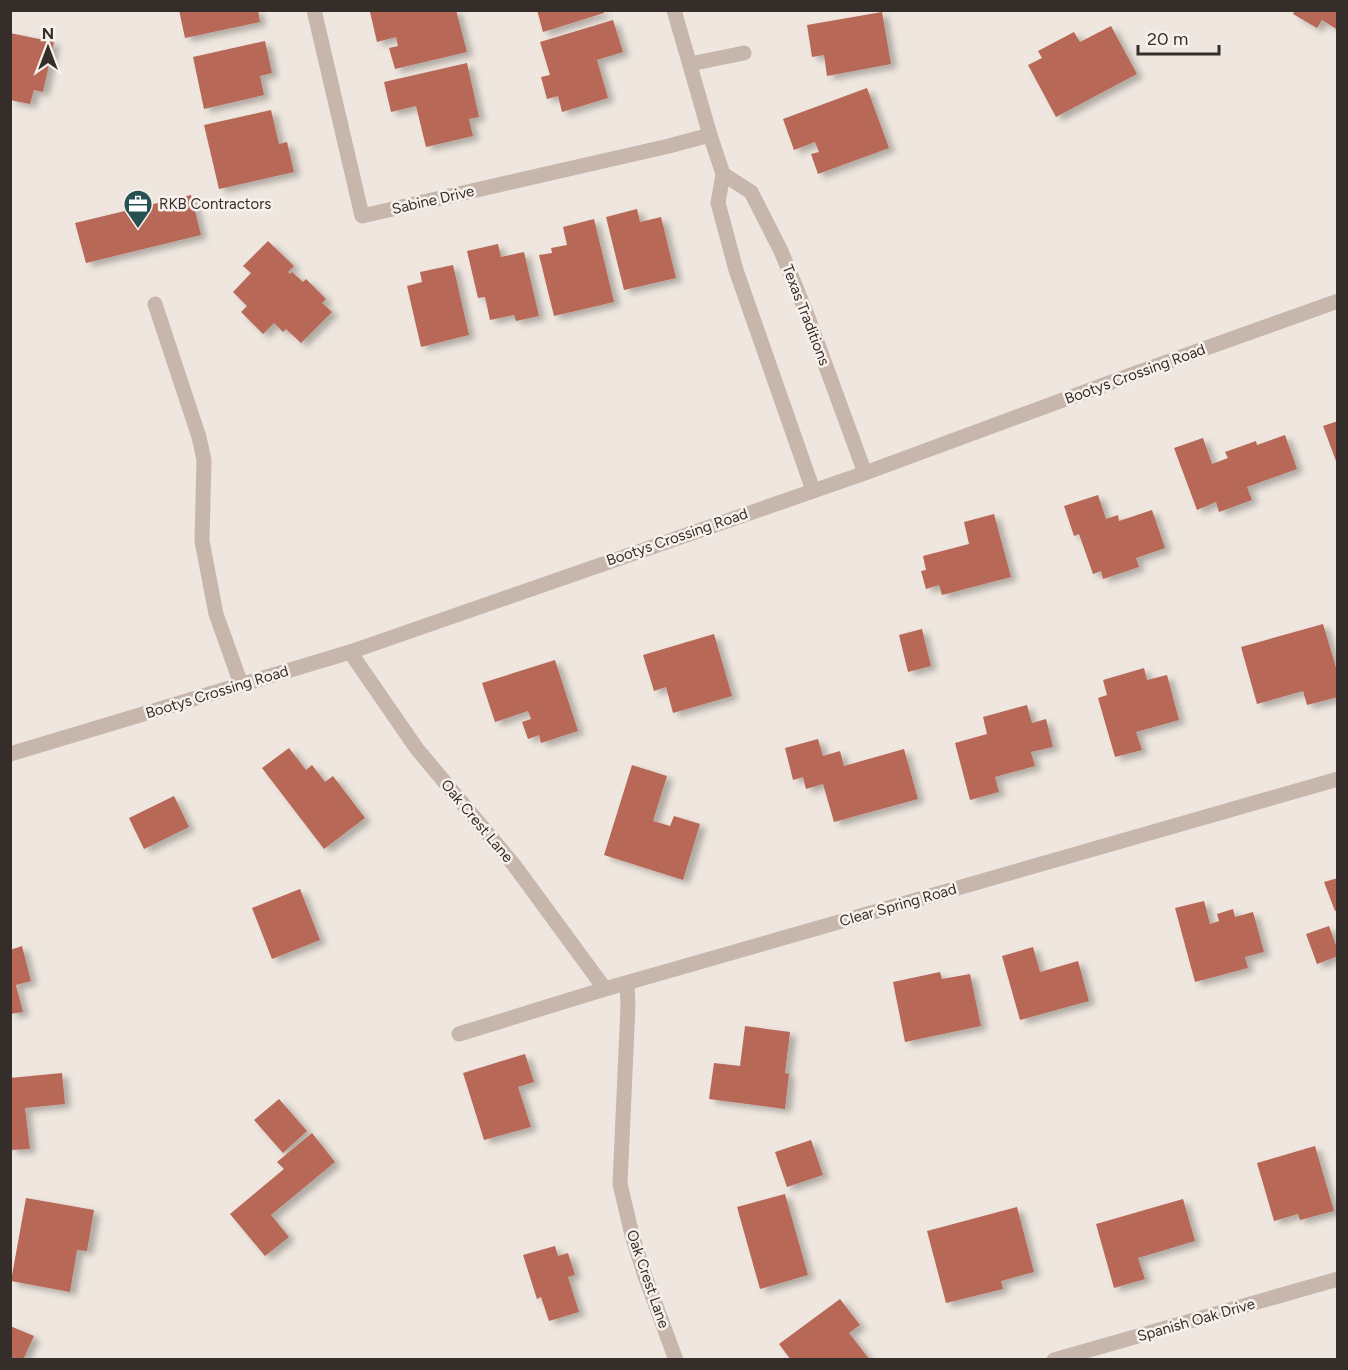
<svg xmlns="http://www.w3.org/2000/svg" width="1348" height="1370" font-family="Figtree,sans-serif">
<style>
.building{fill:#b76756;filter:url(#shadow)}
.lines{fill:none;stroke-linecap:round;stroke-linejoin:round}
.minor{stroke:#c6b6ac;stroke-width:15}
.labels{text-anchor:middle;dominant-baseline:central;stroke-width:5;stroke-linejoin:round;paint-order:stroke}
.street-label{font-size:15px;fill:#352d2a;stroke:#f8f1eb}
.poi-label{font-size:15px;fill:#352d2a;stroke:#f8f1eb;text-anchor:start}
</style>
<defs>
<filter id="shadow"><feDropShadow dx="6" dy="4" stdDeviation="3" flood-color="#0004"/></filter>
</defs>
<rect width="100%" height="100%" fill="#efe7df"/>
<path class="building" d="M179,10h79l2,12 -75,16z
M378,10h78l11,42 -72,17 -6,-21 9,-2 -2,-9 -19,5 -7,-30z
M537,10h66l1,3 -61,19z
M1295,10h43v20l-16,-10 -5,8 -24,-14z
M882,12l9,52 -64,12 -3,-21 -12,2 -5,-32z
M613,20l10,32 -26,8 11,38 -46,14 -4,-16 -11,3 -6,-22 9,-2 -10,-33z
M1111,26l26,48 -81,43 -28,-52 14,-7 -4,-7 36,-19 6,10z
M10,33l44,9 -11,50 -9,-2 -4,14 -20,-4z
M265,41l7,32 -12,3 4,19 -60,14 -11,-52z
M467,63l12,54 -10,2 4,17 -47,11 -10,-41 -25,6 -7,-30z
M867,88l22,60 -71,26 -7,-20 8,-2 -4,-10 -21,8 -11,-31z
M271,110l8,34 8,-2 7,30 -75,17 -15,-64z
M191,195l10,40 -115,28 -11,-40z
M637,209l3,13 21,-5 15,61 -52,12 -18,-73z
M594,219l20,83 -60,14 -15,-61 13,-2 -1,-5 16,-3 -4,-18z
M268,241l26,25 -6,6 2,2 2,-2 11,10 3,-3 20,20 -4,4 10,9 -31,31 -15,-14 -3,3 -9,-9 -11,11 -22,-22 6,-6 -14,-14 18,-19 -8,-7z
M498,244l3,13 23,-5 15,64 -23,5 -2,-6 -24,5 -5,-23 -7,1 -11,-47z
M453,265l16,70 -48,12 -14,-61 15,-4 -2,-10z
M1338,421v39l-2,1 -13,-35z
M1285,435l12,34 -50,18 5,13 -33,12 -3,-10 -19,8 -23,-62 29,-10 9,26 16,-6 -3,-6 31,-11 1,4z
M1098,495l8,24 12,-4 1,6 33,-11 13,38 -29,10 3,9 -36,12 -2,-8 -8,3 -14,-40 -5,2 -10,-30z
M994,514l17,63 -69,18 -3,-10 -13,4 -5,-18 5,-1 -3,-14 46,-12 -5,-22z
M1323,624l15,50v23l-31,8 -4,-14 -46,13 -16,-57z
M922,629l9,37 -23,6 -9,-37z
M714,634l18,62 -59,17 -7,-26 -12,4 -11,-36z
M555,660l23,71 -37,12 -2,-8 -11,4 -6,-17 9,-3 -3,-8 -33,11 -13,-39z
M1144,668l3,12 20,-5 12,45 -43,12 6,18 -27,7 -17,-59 9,-3 -4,-15z
M1027,705l5,18 14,-4 7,28 -22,5 4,14 -40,11 4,15 -29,8 -15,-57 32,-9 -4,-17z
M818,739l5,17 17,-5 4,15 60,-17 14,50 -84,23 -11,-38 -17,5 -3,-12 -10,3 -8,-32z
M289,748l17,22 6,-5 13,17 8,-6 32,42 -41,31 -62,-81z
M632,765l35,11 -14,45 17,5 4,-10 26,8 -17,56 -79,-25z
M174,796l15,31 -45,22 -15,-31z
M1338,878v32l-3,1 -11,-29z
M300,889l20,51 -48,19 -20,-51z
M1204,901l6,23 9,-3 -2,-7 16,-5 2,8 18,-5 11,40 -19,5 3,11 -53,14 -20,-74z
M1329,926l9,25v5l-21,8 -11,-30z
M22,946l9,35 -15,4 7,27 -13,2v-64z
M1033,947l7,25 38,-11 11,40 -69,19 -18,-64z
M940,972l2,7 28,-5 11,52 -76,16 -12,-60z
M745,1026l45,6 -5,41 4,1 -4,35 -76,-10 5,-36 26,3z
M525,1054l9,28 -16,5 13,40 -47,13 -21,-67z
M62,1073l3,31 -40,4 5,41 -20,1v-72z
M279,1099l28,32 -24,22 -29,-33z
M312,1133l23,29 -64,53 18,22 -24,19 -35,-42 54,-45 -7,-7z
M811,1140l12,35 -36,12 -12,-35z
M1315,1146l19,65 -34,9 -2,-6 -24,7 -17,-58z
M785,1194l23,81 -48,14 -23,-82z
M26,1198l68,12 -7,41 -10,-1 -7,42 -59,-11z
M1183,1199l12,42 -57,17 7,21 -31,9 -18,-64z
M1017,1207l17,65 -33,9 2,8 -57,14 -19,-72z
M555,1246l3,10 10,-3 7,22 -7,2 11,35 -30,9 -8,-24 -4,2 -14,-44z
M840,1299l20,26 -11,8 21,27h-79l-12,-16z
M10,1326l24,10 -11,24h-13z"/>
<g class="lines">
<path class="minor" d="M314,10l48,206 307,-70 41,-11
M674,10l36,125 13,39 -5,29 18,67 77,220
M690,64l54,-11
M723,174l28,18 30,59 25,61 59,161
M155,304l44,133 5,23 -2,81 14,73 25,70
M350,652l67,97 97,116 91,124
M10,754l340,-102 515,-179 274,-101 199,-71
M627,983l1,23 -8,178 12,51 13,41 31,84
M459,1034l146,-45 733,-210
M1054,1360l284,-81"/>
</g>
<defs>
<g id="office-pin" transform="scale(1.5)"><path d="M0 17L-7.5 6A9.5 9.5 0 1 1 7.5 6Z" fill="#255152" stroke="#f8f1eb"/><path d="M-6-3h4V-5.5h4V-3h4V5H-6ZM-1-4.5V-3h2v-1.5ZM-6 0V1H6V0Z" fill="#fff"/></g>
</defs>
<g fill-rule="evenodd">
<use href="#office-pin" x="138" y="204"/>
</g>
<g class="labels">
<g class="street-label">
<text transform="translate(433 200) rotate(-13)">Sabine Drive</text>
<text transform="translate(806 315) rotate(69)">Texas Traditions</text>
<text transform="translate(1135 374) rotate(-20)">Bootys Crossing Road</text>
<text transform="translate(677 537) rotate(-19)">Bootys Crossing Road</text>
<text transform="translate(217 692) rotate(-17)">Bootys Crossing Road</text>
<text transform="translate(477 821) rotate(50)">Oak Crest Lane</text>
<text transform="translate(898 905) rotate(-16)">Clear Spring Road</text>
<text transform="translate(648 1279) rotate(71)">Oak Crest Lane</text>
<text transform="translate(1196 1320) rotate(-16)">Spanish Oak Drive</text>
</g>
<g class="poi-label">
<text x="159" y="204">RKB Contractors</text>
</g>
</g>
<rect width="1348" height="1370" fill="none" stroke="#352d2a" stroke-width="24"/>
<g transform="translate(48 48)" stroke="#f8f1eb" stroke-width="4.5" paint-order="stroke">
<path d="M0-4.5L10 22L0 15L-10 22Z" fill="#352d2a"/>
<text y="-9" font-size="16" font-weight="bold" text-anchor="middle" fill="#352d2a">N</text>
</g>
<path d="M1138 45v9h81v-9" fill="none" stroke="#352d2a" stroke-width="3"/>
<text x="1147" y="45" font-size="18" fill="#352d2a" stroke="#f8f1eb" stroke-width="4.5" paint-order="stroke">20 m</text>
</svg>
